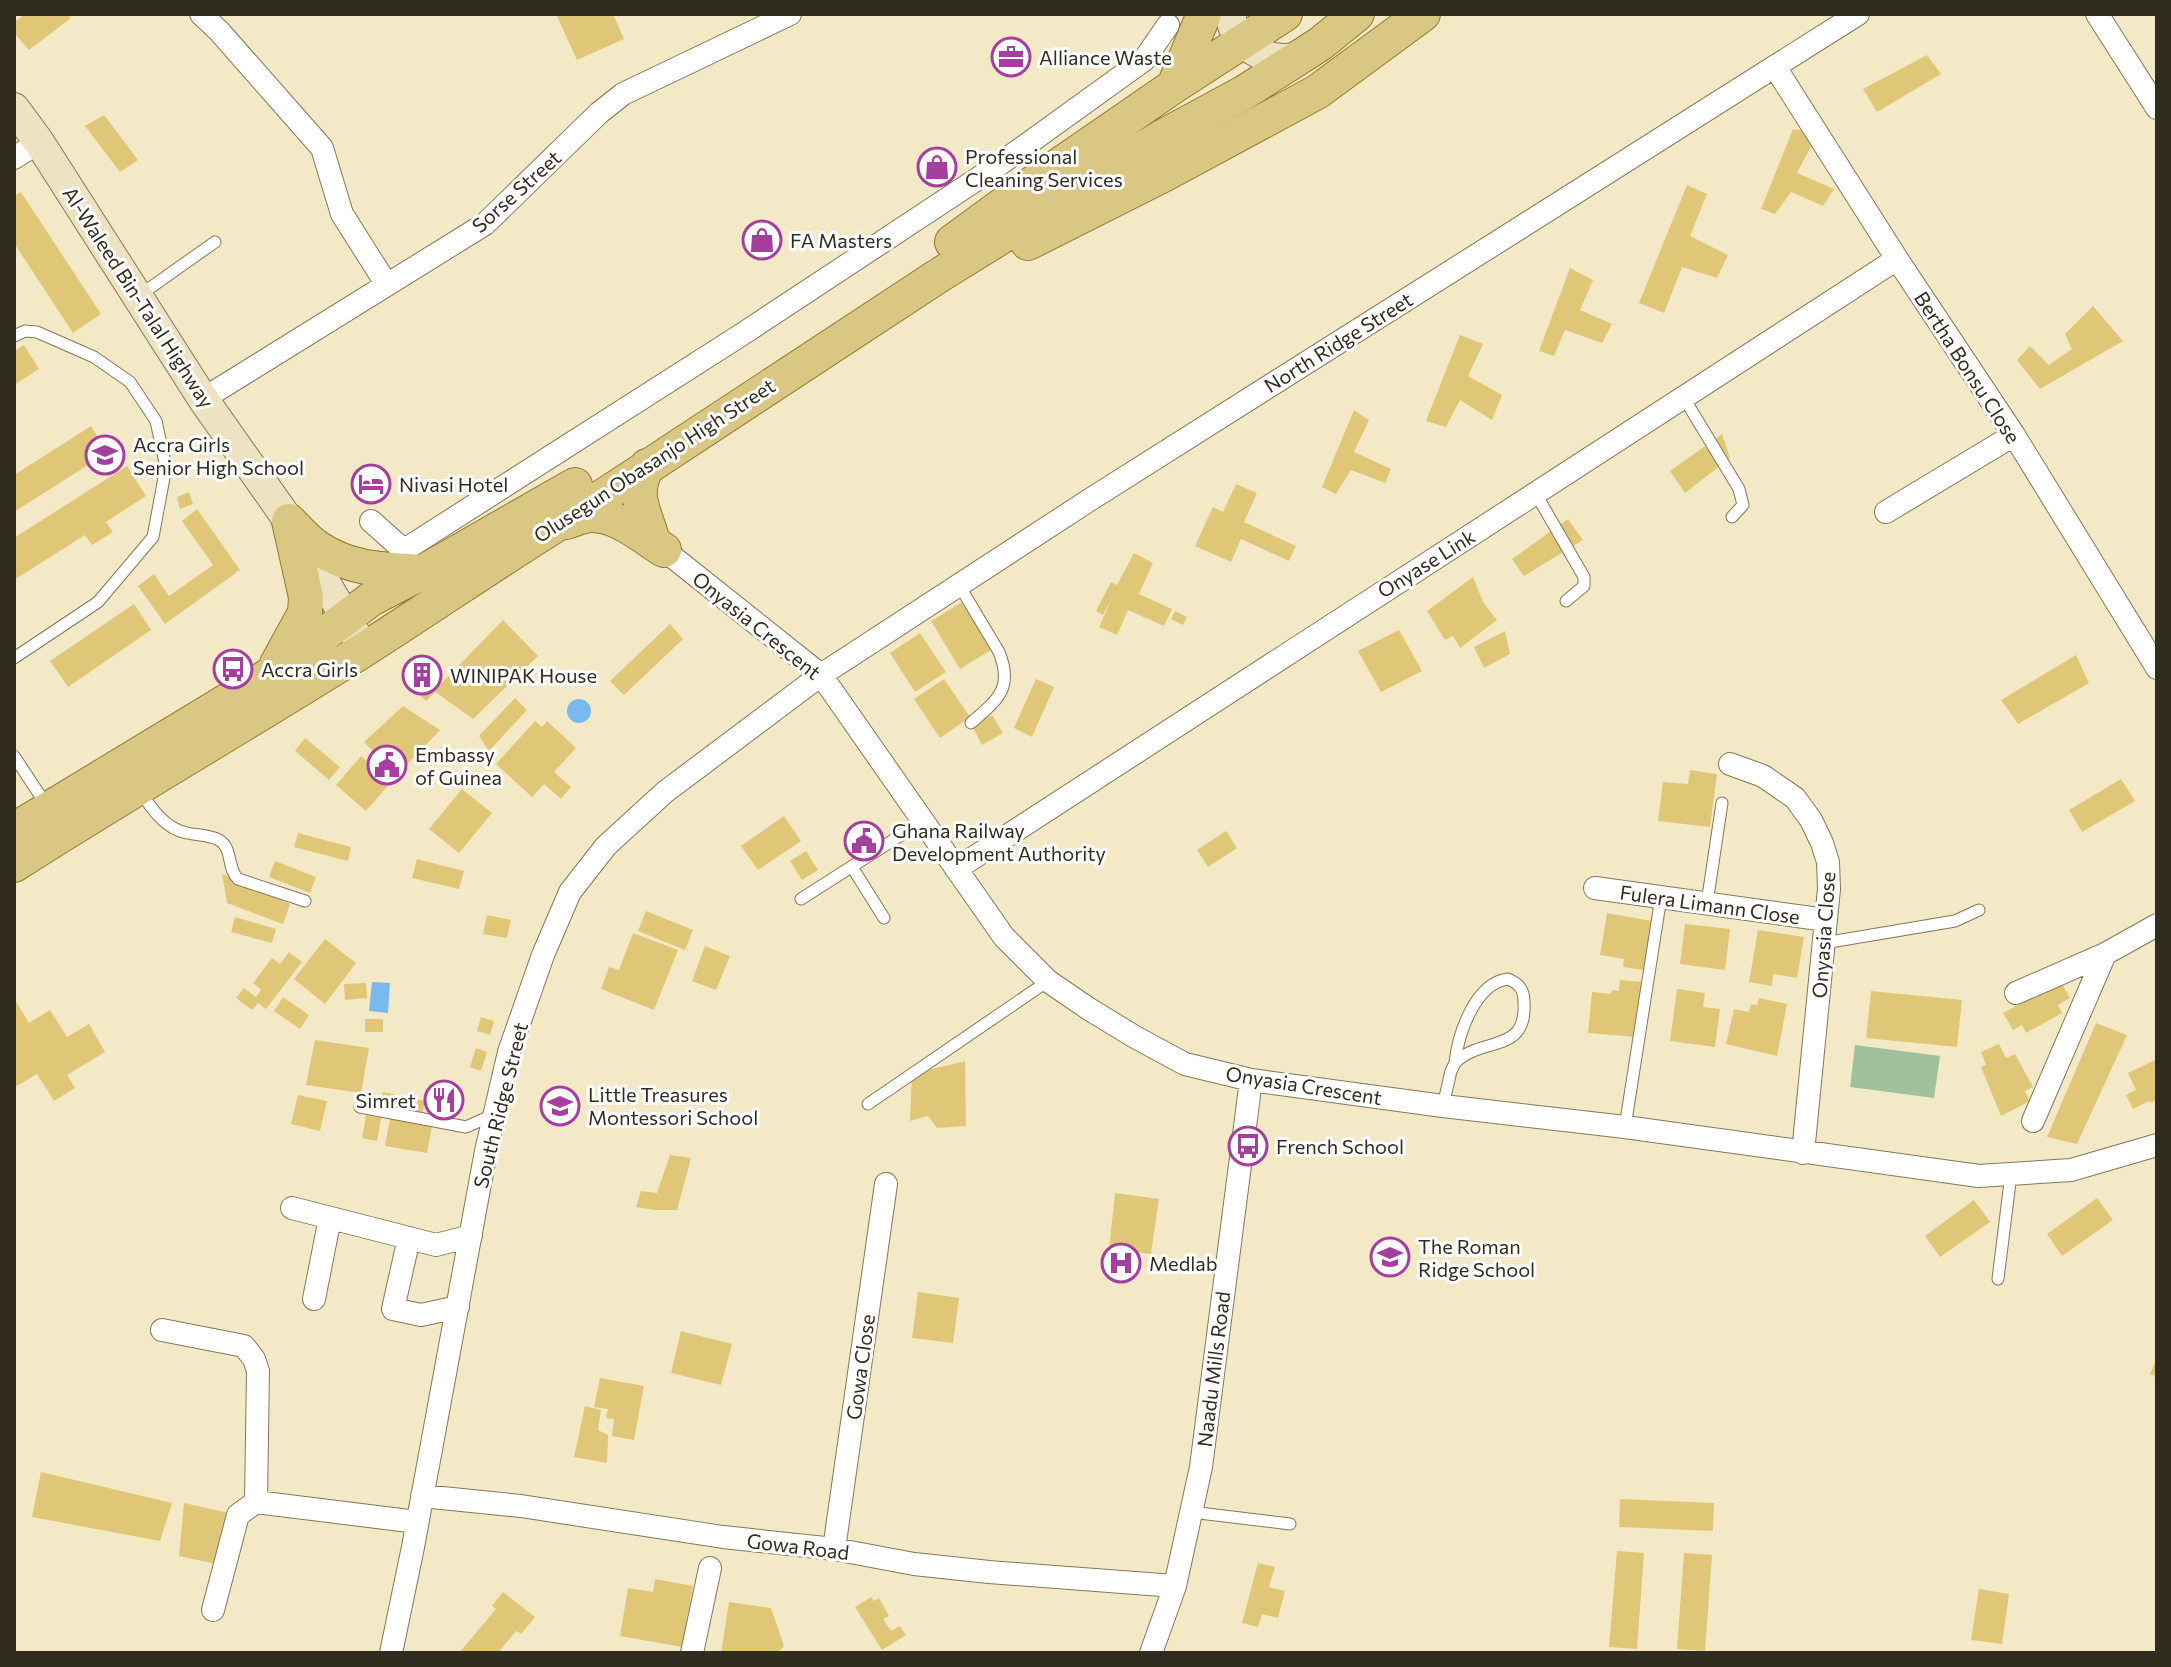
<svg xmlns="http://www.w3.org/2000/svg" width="2171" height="1667" font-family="Commissioner,sans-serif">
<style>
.green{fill:#9fc29c}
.water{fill:#7ab9f0}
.building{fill:#e0c778}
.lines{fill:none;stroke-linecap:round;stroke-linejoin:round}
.lane-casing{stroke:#827858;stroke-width:13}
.street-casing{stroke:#827858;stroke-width:24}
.secondary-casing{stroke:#827858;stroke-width:32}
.primary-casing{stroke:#90792b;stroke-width:36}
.lane{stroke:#fff;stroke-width:11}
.street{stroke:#fff;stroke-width:22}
.secondary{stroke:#ede3c2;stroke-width:30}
.primary{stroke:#dbc784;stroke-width:34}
.labels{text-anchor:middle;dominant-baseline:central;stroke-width:6;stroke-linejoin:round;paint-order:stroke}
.poi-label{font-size:20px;fill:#302c1f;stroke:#fff;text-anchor:start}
.street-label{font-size:20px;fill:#302c1f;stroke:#fff}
</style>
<rect width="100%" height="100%" fill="#f4e9c6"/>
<path class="green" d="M1855,1045l85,11 -6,42 -84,-11z"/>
<path class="water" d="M567 711a12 12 0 1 1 24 0a12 12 0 1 1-24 0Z
M372,982l18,1 -2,30 -19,-2z"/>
<path class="building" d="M26,14h41l4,4 -42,32 -15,-17v-11z
M556,14h57l11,25 -47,21z
M1927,55l14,19 -64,38 -14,-23z
M104,115l34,45 -18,12 -35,-46z
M1793,129l25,4 -21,40 37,16 -11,17 -32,-14 -16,22 -14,-5z
M1687,185l20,9 -17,42 38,19 -11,23 -35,-11 -18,46 -25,-10z
M21,192l80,122 -28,19 -59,-90v-47z
M1570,268l23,12 -13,30 32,14 -10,19 -37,-13 -11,26 -15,-5z
M2093,306l30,35 -83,48 -23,-29 13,-14 19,19 23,-16 -7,-15z
M1460,335l23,9 -15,32 34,19 -10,25 -32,-20 -14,27 -20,-6z
M24,345l15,24 -25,16v-34z
M1354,410l15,10 -15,32 37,17 -6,14 -34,-13 -15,24 -14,-7z
M91,426l16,27 -93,59v-37z
M1722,434l8,24 -45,35 -15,-22z
M127,466l19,30 -40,26 7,10 -21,13 -7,-10 -71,45v-42z
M1236,484l21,9 -13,29 52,24 -7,15 -48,-22 -10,23 -36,-16 18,-39 10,5z
M189,492l4,12 -13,5 -3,-12z
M197,509l43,61 -75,54 -27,-38 16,-12 15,22 44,-31 -31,-44z
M1568,519l15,21 -59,36 -12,-17z
M1134,553l19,10 -14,31 33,15 -8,17 -36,-16 -11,25 -18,-8 13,-29 -9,17 -7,-4 15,-29 6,3z
M1473,577l10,25 14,18 -37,28 -7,-12 -8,4 -18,-29z
M962,602l29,48 -31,19 -29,-48z
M134,604l17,26 -83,57 -18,-26z
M1175,611l12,6 -4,8 -12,-6z
M503,620l35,36 -65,63 -39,-28z
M670,624l13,15 -59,56 -14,-14z
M1399,630l23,41 -41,21 -23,-41z
M1505,631l5,23 -26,14 -10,-21z
M920,633l26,39 -31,20 -25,-39z
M425,655l17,16 -14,15 7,6 -9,9 -23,-22z
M2076,655l13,28 -71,41 -17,-24z
M944,679l26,38 -30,21 -26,-39z
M1036,679l18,8 -22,50 -18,-9z
M515,698l12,12 -38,41 -10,-15z
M403,706l37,24 -43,45 -33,-33z
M992,715l11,18 -21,12 -10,-19z
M535,721l7,6 5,-6 29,27 -22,24 17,15 -10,12 -17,-15 -12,13 -36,-33z
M305,738l35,29 -11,13 -34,-29z
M361,756l30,26 -25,29 -30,-26z
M1690,770l27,4 -7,53 -52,-6 5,-39 25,2z
M2121,779l14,22 -53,31 -13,-22z
M462,789l30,24 -33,40 -30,-24z
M784,816l17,25 -43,29 -17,-24z
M1226,831l11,17 -29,19 -11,-17z
M298,833l53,14 -3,14 -54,-14z
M806,851l12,19 -16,10 -12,-19z
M417,859l47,12 -5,18 -47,-11z
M275,861l41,16 -6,16 -41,-16z
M222,874l68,30 -7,20 -56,-21z
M646,911l47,19 -8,20 -47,-19z
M1607,913l45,8 -8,49 -21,-3 1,-8 -24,-4z
M487,915l24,5 -4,18 -24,-4z
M235,917l41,12 -4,14 -41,-11z
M1685,924l45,5 -5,41 -45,-6z
M1758,930l46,7 -7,41 -24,-4 -1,12 -23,-4z
M633,933l45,17 -24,60 -53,-21 8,-22 10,3z
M325,939l31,24 -31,41 -31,-25z
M705,946l25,10 -14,34 -24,-9z
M289,952l13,10 -36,47 -8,-6 -6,7 -16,-12 8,-10 12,9 5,-7 -8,-7 19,-25 8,6z
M1620,980l22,2 -5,55 -49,-4 4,-41 19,2 1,-4 7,1z
M2061,982l9,16 -12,7 4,8 -36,20 -4,-8 -9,5 -10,-17z
M366,983l1,15 -22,2 -1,-16z
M1677,989l28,4 -2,14 17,2 -5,38 -45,-6z
M1871,991l91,9 -5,47 -91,-9z
M283,997l26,18 -9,14 -26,-18z
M14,998l15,25 21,-13 17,27 22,-13 16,28 -38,23 8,13 -21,13 -17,-27 -20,12 -3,-5z
M1759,998l28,6 -10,52 -51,-12 8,-35 15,3 2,-8 6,1z
M481,1017l13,4 -4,14 -13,-4z
M365,1019h18v13h-18z
M2096,1023l31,12 -50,109 -30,-7z
M315,1040l54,8 -8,45 -55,-8z
M1999,1044l7,14 9,-4 18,33 -8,4 5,10 -29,15 -20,-49 5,-2 -5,-13z
M476,1048l11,4 -6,19 -11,-4z
M2157,1059v41l-7,3 -1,-2 -16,8 -7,-14 10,-5 -8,-17z
M965,1061l1,65 -29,2 -9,-12 -18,5 2,-47z
M383,1092l42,9 -3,14 -42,-9z
M298,1095l29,6 -7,30 -29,-7z
M366,1115l15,3 -4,23 -15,-3z
M390,1119l42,7 -5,27 -42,-7z
M670,1155l21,3 -14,52h-22l-19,-3 5,-16 16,2z
M1115,1193l44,6 -8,55 -42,-5z
M2097,1198l16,22 -51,36 -15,-22z
M1974,1200l16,22 -50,35 -15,-21z
M918,1292l41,6 -6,45 -41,-5z
M681,1331l51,13 -11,41 -50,-12z
M2157,1358v19l-7,-3z
M600,1378l44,8 -10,54 -22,-4 2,-17 -8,-1 2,-9 -14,-2z
M585,1406l16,4 -3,20 10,5 -1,28 -33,-6z
M41,1472l131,31 -12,38 -128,-24z
M1620,1499l94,4 -1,28 -94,-4z
M184,1503l54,12 -13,51 -46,-10z
M1617,1551l27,2 -7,96 -28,-2z
M1684,1553l28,2 -7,96 -28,-2z
M1258,1563l17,4 -6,20 16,4 -7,27 -16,-4 -4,13 -16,-4z
M655,1579l38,7 -11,61 -62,-11 8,-48 25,4z
M1979,1589l30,5 -7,50 -31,-4z
M503,1592l32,25 -14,17 -5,-3 -18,22h-39l37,-44 -4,-3z
M871,1597l3,4 5,-3 10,18 -6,3 8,12 9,-5 6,9 -24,15 -27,-43z
M729,1602l42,6 13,38 -7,7h-56z"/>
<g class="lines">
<g class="lane-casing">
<path id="lane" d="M140,295l75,-53
M14,336l11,-5 12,1 57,25 36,25 26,39 10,46 -13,70 -55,65 -84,56
M1684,398l55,91 4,16 -11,12
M1536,494l48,83v9l-18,15
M959,585l40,67c15,37 -2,48 -28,71
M14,756l33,50
M140,791c11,17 25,38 47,42 9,2 23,2 32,7 14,8 8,29 19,39l67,22
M852,867l32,51
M801,899l122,-78
M1707,903l15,-100
M1824,943l131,-22 24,-11
M1508,979c12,5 16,11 16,24 3,52 -44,33 -69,60 3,-29 20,-80 53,-84z
M868,1104l180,-123
M1443,1106l8,-35 4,-8
M360,1107l106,20 27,-12
M1625,1127l36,-230
M1998,1279l13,-105
M1191,1512l99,12"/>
</g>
<g class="street-casing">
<path id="street" d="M201,14l18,17 103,117 20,66 45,71
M2097,14l60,94
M1775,67l122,192 117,176 143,233
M14,158l25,-16
M203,399l282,-175 114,-111 24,-19 167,-80
M1886,512l128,-77
M371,521l29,26h9l332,-212 256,-169 147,-106 24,-35
M656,541l8,9 157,125 183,262 44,44 41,28 46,28 50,27 66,16 192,26 182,21 354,49 92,-6 86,-25
M1730,764l33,12 32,22 16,22 11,23 6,19 1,27 -26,264
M956,869c313,-204 628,-406 941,-610
M1595,888l231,32
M2016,993l89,-39 52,-29
M2033,1121l72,-167
M292,1208l144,37 35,-9
M409,1238l-16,71 28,6 37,-8
M314,1299l16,-81
M162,1330l82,16 10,13 4,12 -2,131 -18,13 -25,95
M422,1496l99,10 202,31 111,12 80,15 75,8 186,14
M256,1502l161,20
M834,1549l52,-365
M391,1653l22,-106 73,-396 23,-99 34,-97 27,-63 36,-46 59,-54 156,-117 270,-176 767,-485
M692,1653l18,-85
M1151,1653l24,-67 26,-119 50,-387"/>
</g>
<g class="secondary-casing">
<path id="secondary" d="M1230,14c5,32 35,49 65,44
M14,108l25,34 164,257 86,122 68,116"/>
</g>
<g class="primary-casing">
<path id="primary" d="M1174,86l30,-72
M952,242l71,-52 151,-104 111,-72
M1028,243l137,-69 152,-82 106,-78
M647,466c-14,30 -5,39 4,69
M289,521c9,9 18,20 29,27 33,22 67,22 105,24
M566,522c9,-3 18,-7 26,-7 26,0 51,22 72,35
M277,664l28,-51 1,-16 -17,-76
M14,830l259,-157 98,-74 52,-27 152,-87
M14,865c116,-74 235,-143 351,-216 80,-51 158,-106 240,-154l333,-219 224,-139 83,-45 75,-48 37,-30"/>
</g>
<use href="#lane" class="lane"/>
<use href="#street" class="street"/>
<use href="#secondary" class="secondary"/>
<use href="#primary" class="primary"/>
</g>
<defs>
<g id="office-ring" transform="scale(2)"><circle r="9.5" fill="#fff" stroke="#a63ea0" stroke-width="1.5"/><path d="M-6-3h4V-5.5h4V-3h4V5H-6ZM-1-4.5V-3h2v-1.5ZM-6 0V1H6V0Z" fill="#a63ea0"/></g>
<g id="shop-ring" transform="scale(2)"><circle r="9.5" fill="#fff" stroke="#a63ea0" stroke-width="1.5"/><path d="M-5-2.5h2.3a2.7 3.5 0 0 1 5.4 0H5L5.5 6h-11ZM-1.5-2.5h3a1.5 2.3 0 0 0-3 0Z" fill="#a63ea0"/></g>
<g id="school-ring" transform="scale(2)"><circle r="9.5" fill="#fff" stroke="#a63ea0" stroke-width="1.5"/><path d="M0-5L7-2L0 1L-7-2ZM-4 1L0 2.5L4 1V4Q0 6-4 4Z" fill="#a63ea0"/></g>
<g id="hotel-ring" transform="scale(2)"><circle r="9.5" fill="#fff" stroke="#a63ea0" stroke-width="1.5"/><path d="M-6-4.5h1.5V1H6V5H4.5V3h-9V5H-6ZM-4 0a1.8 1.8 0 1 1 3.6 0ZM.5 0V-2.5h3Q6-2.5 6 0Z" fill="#a63ea0"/></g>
<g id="bus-ring" transform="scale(2)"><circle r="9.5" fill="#fff" stroke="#a63ea0" stroke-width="1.5"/><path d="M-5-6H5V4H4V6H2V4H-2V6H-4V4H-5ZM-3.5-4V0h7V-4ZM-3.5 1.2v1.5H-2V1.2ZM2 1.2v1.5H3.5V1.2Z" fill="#a63ea0"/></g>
<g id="building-ring" transform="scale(2)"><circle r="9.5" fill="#fff" stroke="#a63ea0" stroke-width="1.5"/><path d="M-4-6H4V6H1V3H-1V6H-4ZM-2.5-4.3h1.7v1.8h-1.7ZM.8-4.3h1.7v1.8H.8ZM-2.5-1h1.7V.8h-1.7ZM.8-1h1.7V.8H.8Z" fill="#a63ea0"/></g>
<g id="civic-ring" transform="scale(2)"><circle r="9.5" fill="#fff" stroke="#a63ea0" stroke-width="1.5"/><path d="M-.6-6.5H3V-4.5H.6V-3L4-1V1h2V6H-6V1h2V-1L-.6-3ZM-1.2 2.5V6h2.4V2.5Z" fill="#a63ea0"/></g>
<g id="restaurant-ring" transform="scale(2)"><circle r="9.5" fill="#fff" stroke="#a63ea0" stroke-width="1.5"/><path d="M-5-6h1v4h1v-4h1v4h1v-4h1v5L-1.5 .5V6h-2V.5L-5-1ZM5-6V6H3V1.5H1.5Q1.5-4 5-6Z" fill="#a63ea0"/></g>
<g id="hospital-ring" transform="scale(2)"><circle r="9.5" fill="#fff" stroke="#a63ea0" stroke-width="1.5"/><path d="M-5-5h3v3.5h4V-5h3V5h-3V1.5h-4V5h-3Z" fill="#a63ea0"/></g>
</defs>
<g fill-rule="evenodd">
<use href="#office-ring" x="1011" y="57"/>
<use href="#shop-ring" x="937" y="167"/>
<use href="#shop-ring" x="762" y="240"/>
<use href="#school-ring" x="105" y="455"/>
<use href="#hotel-ring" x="371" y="484"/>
<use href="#bus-ring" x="233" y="669"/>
<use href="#building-ring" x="422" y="675"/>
<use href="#civic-ring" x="387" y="765"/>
<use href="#civic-ring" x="864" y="841"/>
<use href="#restaurant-ring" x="444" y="1100"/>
<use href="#school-ring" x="560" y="1106"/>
<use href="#bus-ring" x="1248" y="1146"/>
<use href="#school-ring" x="1390" y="1257"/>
<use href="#hospital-ring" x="1121" y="1263"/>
</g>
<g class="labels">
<g class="poi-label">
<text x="1039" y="57">Alliance Waste</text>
<text x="965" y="156">Professional<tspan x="965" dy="23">Cleaning Services</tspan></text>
<text x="790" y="240">FA Masters</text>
<text x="133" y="444">Accra Girls<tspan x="133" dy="23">Senior High School</tspan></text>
<text x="399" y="484">Nivasi Hotel</text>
<text x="261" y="669">Accra Girls</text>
<text x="450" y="675">WINIPAK House</text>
<text x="415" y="754">Embassy<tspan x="415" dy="23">of Guinea</tspan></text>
<text x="892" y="830">Ghana Railway<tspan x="892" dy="23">Development Authority</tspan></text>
<text x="588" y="1094">Little Treasures<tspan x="588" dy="23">Montessori School</tspan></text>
<text x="416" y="1100" text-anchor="end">Simret</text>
<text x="1276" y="1146">French School</text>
<text x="1418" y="1246">The Roman<tspan x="1418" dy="23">Ridge School</tspan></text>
<text x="1149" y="1263">Medlab</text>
</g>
<g class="street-label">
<text transform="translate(516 191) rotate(-42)">Sorse Street</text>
<text transform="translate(139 297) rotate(57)">Al-Waleed Bin-Talal Highway</text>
<text transform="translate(1338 342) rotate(-32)">North Ridge Street</text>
<text transform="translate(1968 367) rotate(57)">Bertha Bonsu Close</text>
<text transform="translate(654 460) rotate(-33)">Olusegun Obasanjo High Street</text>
<text transform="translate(1426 563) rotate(-32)">Onyase Link</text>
<text transform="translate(757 625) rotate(39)">Onyasia Crescent</text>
<text transform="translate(1710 904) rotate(8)">Fulera Limann Close</text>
<text transform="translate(1823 935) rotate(-86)">Onyasia Close</text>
<text transform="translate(1304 1085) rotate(9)">Onyasia Crescent</text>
<text transform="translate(500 1105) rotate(-76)">South Ridge Street</text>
<text transform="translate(860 1367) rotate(-82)">Gowa Close</text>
<text transform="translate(1213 1369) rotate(-83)">Naadu Mills Road</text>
<text transform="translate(798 1546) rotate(7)">Gowa Road</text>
</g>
</g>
<rect width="2171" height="1667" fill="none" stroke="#302c1f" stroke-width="32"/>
</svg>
